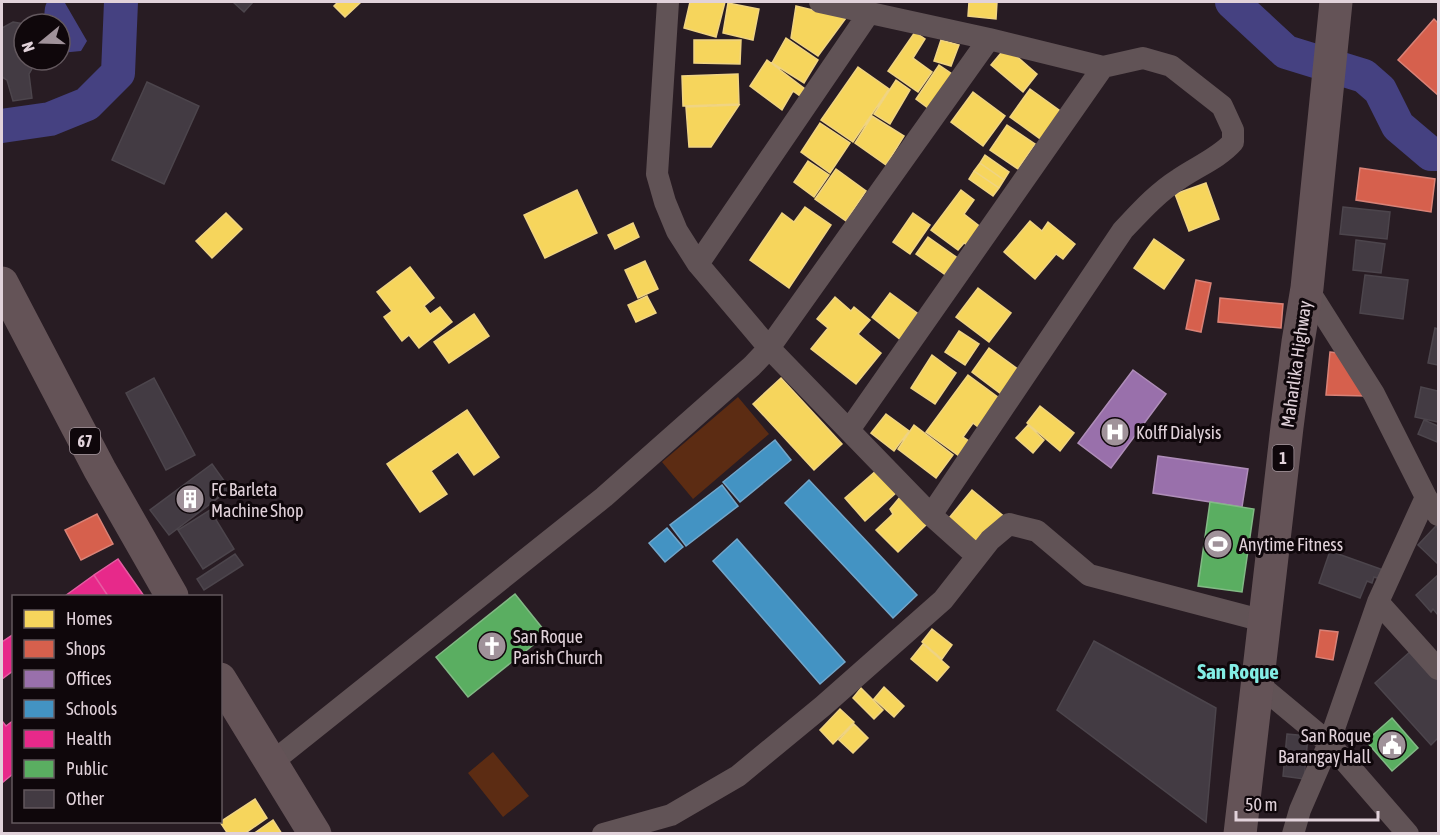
<svg xmlns="http://www.w3.org/2000/svg" width="1440" height="835" font-family="'Asap Condensed',sans-serif">
<style>
.green{fill:#5c2c13}
.water{fill:#454181}
.homes{fill:#f6d55c;stroke:#f0d482;stroke-width:1.5}
.shops{fill:#d6604d;stroke:#d98277;stroke-width:1.5}
.offices{fill:#9970ab;stroke:#af8db9;stroke-width:1.5}
.schools{fill:#4393c3;stroke:#72a6ca;stroke-width:1.5}
.health{fill:#e7298a;stroke:#e55ca2;stroke-width:1.5}
.public{fill:#5aae61;stroke:#82b985;stroke-width:1.5}
.lines{fill:none;stroke-linecap:round;stroke-linejoin:round}
.river{stroke:#454181;stroke-width:34}
.building{fill:#433b43;stroke:#4c454c;stroke-width:1.5}
.street{stroke:#615356;stroke-width:22}
.primary{stroke:#645357;stroke-width:33}
.labels{text-anchor:middle;dominant-baseline:central;stroke-width:6;stroke-linejoin:round;paint-order:stroke}
.shield{fill:#0f070b;stroke:#a2959c;stroke-width:1.5}
.shield-label{font-size:16px;font-weight:bold;fill:#e1d2da}
.street-label{font-size:18px;fill:#e1d2da;stroke:#0f070b}
.poi-label{font-size:18px;fill:#e1d2da;stroke:#0f070b;text-anchor:start}
.quarter-label{font-size:21px;font-weight:bold;fill:#83ede5;stroke:#0f070b}
</style>
<rect width="100%" height="100%" fill="#281c23"/>
<path class="green" d="M738,397l31,37 -76,65 -31,-37z
M493,752l36,44 -26,21 -35,-44z"/>
<path class="water" d="M47,2h16l2,1 22,38 -6,10 -21,2v-29h-18c4,-8 1,-15 5,-22z"/>
<path class="homes" d="M338,2h23l-16,15 -11,-11z
M690,2h35l-9,35 -32,-9z
M969,2h28l-1,17 -28,-3z
M728,3l31,6 -6,31 -30,-7z
M796,6l50,12 -28,38 -27,-18z
M915,32l10,7 -12,19 19,14 -14,20 -30,-21z
M786,38l32,22 -14,23 -32,-20z
M694,40h47l-1,24 -46,-1z
M941,40l18,5 -8,21 -17,-5z
M1006,47l31,27 -14,18 -32,-27z
M767,60l38,29 -5,7 -7,-5 -11,19 -32,-24z
M939,65l16,11 -23,35 -16,-12z
M858,67l31,22 -36,53 -32,-22z
M738,74l1,30 -56,2 -1,-30z
M896,80l14,10 -20,34 -16,-10z
M1030,89l33,24 -20,28 -33,-24z
M973,92l32,24 -22,30 -32,-24z
M739,105l-28,42h-22l-3,-40z
M872,116l32,20 -18,29 -31,-22z
M820,123l30,20 -20,30 -29,-21z
M1007,125l28,19 -17,25 -28,-19z
M985,155l24,17 -5,8 -24,-17z
M808,161l21,14 -15,22 -20,-15z
M980,163l24,17 -5,8 -25,-17z
M836,169l30,22 -20,30 -31,-22z
M974,171l25,17 -6,8 -24,-17z
M1206,183l13,36 -30,12 -14,-37z
M577,190l20,43 -52,25 -21,-43z
M961,190l13,10 -10,14 18,14 -15,17 -3,-2 -6,7 -27,-20z
M805,207l26,18 -42,63 -39,-28 32,-47 12,9z
M226,213l16,16 -30,29 -16,-17z
M913,213l17,12 -20,29 -17,-12z
M1030,221l12,10 6,-9 27,22 -12,15 -7,-5 -21,25 -31,-27z
M633,223l6,14 -24,12 -7,-14z
M928,237l31,22 -12,17 -31,-22z
M1154,239l30,21 -20,29 -30,-21z
M645,261l13,28 -20,9 -13,-28z
M410,267l24,31 -10,8 6,8 10,-7 12,15 -33,26 -10,-13 -7,6 -18,-24 8,-6 -15,-19z
M978,288l33,25 -22,29 -33,-25z
M890,293l31,23 -19,25 -30,-24z
M647,296l9,17 -20,9 -8,-17z
M835,297l16,14 3,-4 16,13 -12,14 23,19 -25,31 -45,-35 17,-21 -11,-9z
M474,314l15,22 -40,27 -15,-21z
M959,331l20,13 -14,21 -20,-13z
M989,348l30,22 -18,24 -29,-22z
M932,355l24,18 -21,31 -24,-16z
M968,375l31,23 -21,29 -5,-4 -10,14 6,4 -10,15 -33,-24z
M781,378l61,66 -28,26 -61,-66z
M1040,406l34,27 -14,18 -33,-28z
M467,410l32,47 -25,18 -16,-23 -27,19 16,23 -27,18 -33,-48z
M886,414l23,17 -15,20 -23,-18z
M914,425l39,30 -17,23 -38,-29z
M1028,425l16,15 -11,13 -17,-15z
M878,469l19,23 -32,29 -20,-23z
M972,490l34,28 -28,33 -33,-28z
M900,497l27,27 -29,28 -22,-22 17,-16 -3,-5z
M932,629l20,16 -10,14 -20,-17z
M923,644l26,23 -12,14 -26,-22z
M884,687l20,19 -10,11 -20,-18z
M861,688l22,22 -9,9 -21,-21z
M840,709l14,13 -21,22 -13,-14z
M854,724l14,14 -15,15 -14,-13z
M255,799l12,19 -23,16h-16l-8,-12z
M273,820l9,14h-29z"/>
<path class="shops" d="M1434,19l4,4v72l-40,-35z
M1360,168l75,11 -4,33 -75,-12z
M1196,280l15,3 -10,49 -15,-3z
M1220,298l63,6 -2,24 -63,-6z
M1330,352l16,2 20,42 -40,-1z
M97,514l16,30 -32,16 -16,-30z
M1320,630l18,2 -5,28 -17,-3z"/>
<path class="offices" d="M1133,370l33,24 -55,74 -33,-25z
M1158,456l90,13 -6,38 -89,-14z"/>
<path class="schools" d="M775,440l16,20 -51,42 -17,-20z
M809,480l108,115 -24,23 -108,-115z
M722,485l16,21 -52,40 -16,-21z
M667,528l16,19 -18,15 -16,-19z
M737,539l108,123 -25,22 -107,-123z"/>
<path class="health" d="M118,559l26,37h-36l-14,-21z
M94,575l14,21h-43z
M14,634v36l-12,9v-37z
M14,720v53l-12,10v-62l4,5z"/>
<path class="public" d="M1210,502l44,7 -12,83 -44,-6z
M515,594l32,40 -79,63 -32,-40z
M1392,718l26,30 -26,23 -26,-30z"/>
<g class="lines">
<path class="river" d="M1232,2l54,50 78,24 16,14 18,36 33,28h7
M2,126l48,-7 37,-15 31,-31 3,-71"/>
</g>
<path class="building" d="M233,2h20l-9,10z
M13,22l11,2v36h13l-8,14 3,24 -19,3 -6,-21 -5,-3v-49z
M147,82l52,24 -35,78 -52,-24z
M1343,207l47,5 -3,27 -47,-5z
M1356,240l29,4 -4,29 -28,-3z
M1365,275l43,5 -5,39 -43,-6z
M1435,328l3,1v36l-10,-2z
M154,378l41,77 -29,15 -40,-77z
M1421,387l17,4v31l-23,-5z
M1424,420l14,6 -1,16 -19,-8z
M212,464l18,25 -61,46 -19,-25z
M210,510l24,39 -31,20 -25,-39z
M1436,526l2,3v35l-20,-19z
M1330,551l56,20 -3,9 -9,-3 -2,6 -5,-2 -7,17 -41,-15z
M235,554l8,11 -39,25 -7,-11z
M1438,575v40l-5,-6 -2,3 -15,-17z
M1094,641l122,67 -10,114 -149,-112z
M1412,650l26,30v58l-7,7 -56,-62z
M1287,734l21,2 -4,43 -21,-3z"/>
<g class="lines">
<path class="street" d="M668,2l-11,172 8,28 12,29 21,33 71,84 162,167 38,34
M820,2l169,37 114,28
M698,264l171,-251
M1307,288l67,106 52,103 12,18
M849,430l254,-363 40,-9 28,8 51,40 11,24v12c-14,16 -37,25 -54,37 -22,14 -38,32 -56,51l-192,285
M1378,602l60,67
M1257,683l72,60 79,91
M271,763l333,-266 148,-131 17,-18 220,-309
M603,834l68,-19 67,-39 85,-70 120,-106 47,-60 19,-16 28,7 52,44 175,46
M1293,834l7,-24 29,-67 49,-141 48,-105"/>
<path class="primary" d="M2,283l98,187 72,126
M220,679l95,155
M1240,834l47,-407 11,-85 9,-54 29,-286"/>
</g>
<defs>
<g id="hospital-disc" transform="scale(1.5)"><circle r="9.5" fill="#a0929a" stroke="#0f070b"/><path d="M-5-5h3v3.5h4V-5h3V5h-3V1.5h-4V5h-3Z" fill="#fff"/></g>
<g id="building-disc" transform="scale(1.5)"><circle r="9.5" fill="#a0929a" stroke="#0f070b"/><path d="M-4-6H4V6H1V3H-1V6H-4ZM-2.5-4.3h1.7v1.8h-1.7ZM.8-4.3h1.7v1.8H.8ZM-2.5-1h1.7V.8h-1.7ZM.8-1h1.7V.8H.8Z" fill="#fff"/></g>
<g id="stadium-disc" transform="scale(1.5)"><circle r="9.5" fill="#a0929a" stroke="#0f070b"/><path d="M0-5a6.5 5 0 1 0 0 10a6.5 5 0 1 0 0-10ZM-3.5-1.8h7v3.6h-7Z" fill="#fff"/></g>
<g id="church-disc" transform="scale(1.5)"><circle r="9.5" fill="#a0929a" stroke="#0f070b"/><path d="M-1.2-6h2.4v3.5h3.3v2.4h-3.3V6h-2.4V-.1h-3.3v-2.4h3.3Z" fill="#fff"/></g>
<g id="civic-disc" transform="scale(1.5)"><circle r="9.5" fill="#a0929a" stroke="#0f070b"/><path d="M-.6-6.5H3V-4.5H.6V-3L4-1V1h2V6H-6V1h2V-1L-.6-3ZM-1.2 2.5V6h2.4V2.5Z" fill="#fff"/></g>
</defs>
<g fill-rule="evenodd">
<use href="#hospital-disc" x="1115" y="432"/>
<use href="#building-disc" x="190" y="499"/>
<use href="#stadium-disc" x="1218" y="544"/>
<use href="#church-disc" x="492" y="646"/>
<use href="#civic-disc" x="1392" y="745"/>
</g>
<g class="labels">
<g class="shield">
<rect x="70" y="428" width="30" height="26" rx="4.5"/>
<rect x="1272.5" y="445" width="21" height="26" rx="4.5"/>
</g>
<g class="shield-label">
<text x="85" y="441">67</text>
<text x="1283" y="458">1</text>
</g>
<g class="street-label">
<text transform="translate(1296 364) rotate(-82)">Maharlika Highway</text>
</g>
<g class="poi-label">
<text x="1136" y="432">Kolff Dialysis</text>
<text x="211" y="489">FC Barleta<tspan x="211" dy="21">Machine Shop</tspan></text>
<text x="1239" y="544">Anytime Fitness</text>
<text x="513" y="636">San Roque<tspan x="513" dy="21">Parish Church</tspan></text>
<text x="1371" y="735" text-anchor="end">San Roque<tspan x="1371" dy="21">Barangay Hall</tspan></text>
</g>
<g class="quarter-label">
<text x="1238" y="671">San Roque</text>
</g>
</g>
<rect width="1440" height="835" fill="none" stroke="#e1d2da" stroke-width="6"/>
<rect x="12" y="595" width="210" height="228" fill="#0f070b" stroke="#63585e" stroke-width="1.5"/>
<rect x="24" y="610" width="30" height="18" fill="#f6d55c" stroke="#63585e" stroke-width="1.5"/>
<text x="66" y="625" font-size="18" fill="#e1d2da">Homes</text>
<rect x="24" y="640" width="30" height="18" fill="#d6604d" stroke="#63585e" stroke-width="1.5"/>
<text x="66" y="655" font-size="18" fill="#e1d2da">Shops</text>
<rect x="24" y="670" width="30" height="18" fill="#9970ab" stroke="#63585e" stroke-width="1.5"/>
<text x="66" y="685" font-size="18" fill="#e1d2da">Offices</text>
<rect x="24" y="700" width="30" height="18" fill="#4393c3" stroke="#63585e" stroke-width="1.5"/>
<text x="66" y="715" font-size="18" fill="#e1d2da">Schools</text>
<rect x="24" y="730" width="30" height="18" fill="#e7298a" stroke="#63585e" stroke-width="1.5"/>
<text x="66" y="745" font-size="18" fill="#e1d2da">Health</text>
<rect x="24" y="760" width="30" height="18" fill="#5aae61" stroke="#63585e" stroke-width="1.5"/>
<text x="66" y="775" font-size="18" fill="#e1d2da">Public</text>
<rect x="24" y="790" width="30" height="18" fill="#433b43" stroke="#63585e" stroke-width="1.5"/>
<text x="66" y="805" font-size="18" fill="#e1d2da">Other</text>
<g transform="translate(42 42) rotate(251)"><circle r="28" fill="#0f070b" stroke="#63585e" stroke-width="1.5"/>
<path d="M0-4.5L10 22L0 15L-10 22Z" fill="#a0929a"/>
<text y="-9" font-size="16" font-weight="bold" text-anchor="middle" fill="#e1d2da">N</text>
</g>
<path d="M1236 811v9h142v-9" fill="none" stroke="#e1d2da" stroke-width="3"/>
<text x="1245" y="811" font-size="18" fill="#e1d2da" stroke="#0f070b" stroke-width="4.5" paint-order="stroke">50 m</text>
</svg>
